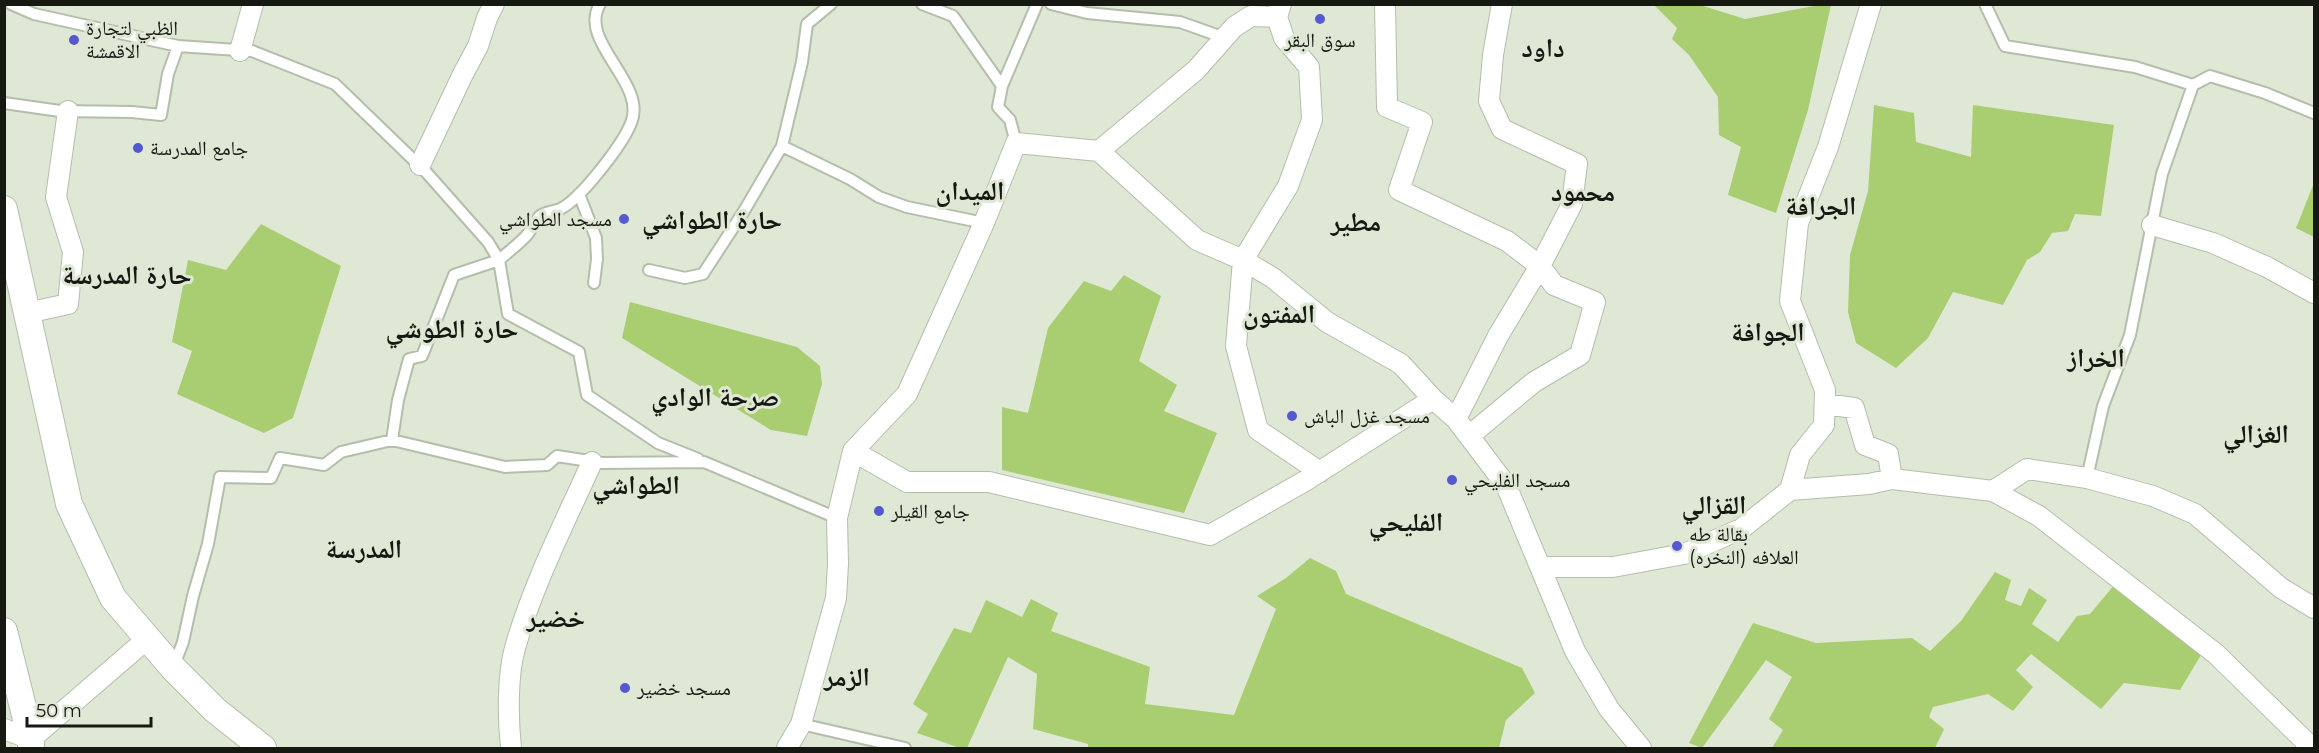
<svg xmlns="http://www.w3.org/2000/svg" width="2319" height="753" font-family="Montserrat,'Noto Naskh Arabic',sans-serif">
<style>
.green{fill:#a9cd71}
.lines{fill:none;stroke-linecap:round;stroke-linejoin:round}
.service-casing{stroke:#b5bdab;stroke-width:14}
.minor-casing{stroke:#b5bdab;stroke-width:22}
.tertiary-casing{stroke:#b5bdab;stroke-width:28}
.service{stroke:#fff;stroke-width:10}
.minor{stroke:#fff;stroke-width:20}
.tertiary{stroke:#fff;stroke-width:26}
.poi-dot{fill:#5559d0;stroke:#dfe8d5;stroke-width:2}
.labels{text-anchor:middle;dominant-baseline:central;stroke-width:6;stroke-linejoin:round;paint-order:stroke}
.poi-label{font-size:20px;fill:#161812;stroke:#dfe8d5;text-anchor:start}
.district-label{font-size:26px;font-weight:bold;fill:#161812;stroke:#dfe8d5}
</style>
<rect width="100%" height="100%" fill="#dfe8d5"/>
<path class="green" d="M1653,4l47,1 45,14 74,-14h12l-23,105 -32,103 -48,-18 13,-48 -22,-12 -1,-38 -29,-42 -17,-16 5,-11z
M1874,105l40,8 2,29 55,15 2,-52 141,20 -13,91 -26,-2 -7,17 -16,2 -12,19 -13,8 -24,45 -50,-13 -25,46 -32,30 -40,-25 -8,-31 2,-57 18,-64z
M2314,183v54l-18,-9z
M261,224l80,42 -48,152 -29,15 -87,-39 15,-43 -20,-9 16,-82 38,10z
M1124,275l37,21 -22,65 38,24 -13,26 53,22 -33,80 -182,-43v-63l26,6 20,-85 36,-47 27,10z
M630,302l167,45 23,19 2,18 -15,52 -36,-6 -149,-92z
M1310,558l26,13 10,23 176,74 13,25 -29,27 -7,28h-411v-4l-55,-15 4,-55 -29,-17 -41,91h-7l-43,-15 11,-19 -15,-10 41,-76 17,5 15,-33 36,17 9,-18 27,14 -7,18 99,36 -5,37 89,11 42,-106 -19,-13 29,-18z
M1995,572l16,8 -6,20 16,6 8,-18 18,12 -15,24 26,18 19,-26 13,-2 30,-36 84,72 -24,40 -56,-7 -23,26 -70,-55 -15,16 17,17 -20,24 -25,-17 -55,13 -4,10 15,12 -9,19h-163l11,-18 -14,-11 23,-42 -26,-17 -64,88 -13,-5 64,-120 63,20 96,-5 18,13 31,-30z"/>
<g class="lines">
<g class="service-casing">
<path id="service" d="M11,4l23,10 144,32 74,5 83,33 91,88 62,70 11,18c9,-8 20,-16 28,-25 5,-6 8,-14 13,-19 6,-5 15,-4 22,-8 20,-11 61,-64 69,-85 17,-40 -54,-81 -31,-119
M922,4l31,12 49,70
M1051,4l36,9 93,9 45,16
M1985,4l20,42 130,21 58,18 17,-9 55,17 49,20
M4,103l56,8 72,1 29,3 7,-41 10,-28
M1016,143l-6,-23 -12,-13 4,-21 35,-82
M782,146l68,33 29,18 28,10 77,16
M579,194l17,44 1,21 -3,24
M649,270l36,8 18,-4 41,-63 38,-65 20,-84 5,-38 24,-20
M392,440l6,-40 11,-41 13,-3 32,-81 45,-15 9,54 71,38 8,43 71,48 40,16
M2087,478l16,-72 27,-71 32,-161 31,-89
M173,668l10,-26 10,-46 15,-52 12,-67 51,1 9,-20 44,7 17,-13 51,-12 113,27 42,-2 10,-9 45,7 102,-1 133,56
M801,724l104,24"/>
</g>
<g class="minor-casing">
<path id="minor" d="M1385,4l2,103 35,15 -23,68 108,51 33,25 14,19 41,17 -15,53 -46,27 -65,54
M1277,17l7,21 25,29 3,53 -24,66 -45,74 -7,86 22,84 62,42
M240,51l13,-47
M1099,151l98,89 46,20 30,18 54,44 74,42 32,35 23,20 50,66 69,166 34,58 32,39
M420,165l43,-91 15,-28 9,-28 7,-14
M2152,225l61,18 54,24 47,26
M27,313l41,-9 5,-52 -17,-55 12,-86
M1825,404l29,4 11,37 23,9 4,25
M1456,419l42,-83 42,-70 32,-62 5,-40 -75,-35 -13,-28 4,-46 9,-51
M853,451l54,31h82l221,53 95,-54 128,-82
M1790,490l79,-6 23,-5 101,12 34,-22 60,9 66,18 42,18 86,74 33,20
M1993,491l46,25 177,138 92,90
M1541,567h72l71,-13 57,-25 49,-39 10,-35 24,-30 1,-35 -35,-89 8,-78 30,-76 43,-143
M4,729l27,10 116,-100
M511,748c-3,-28 -4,-72 4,-100 18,-64 50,-126 77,-186
M787,748l14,-24 35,-126 2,-34 -1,-46 16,-67 54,-57 77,-171 32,-80 83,8 97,-81 38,-43 17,-11 26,1 4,-13"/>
</g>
<g class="tertiary-casing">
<path id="tertiary" d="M4,209l65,295 44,94 60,70 42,42 48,38
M4,631l27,108v9"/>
</g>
<use href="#service" class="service"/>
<use href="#minor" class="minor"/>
<use href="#tertiary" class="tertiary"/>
</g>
<g class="poi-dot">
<circle cx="1320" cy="19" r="6"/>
<circle cx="74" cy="40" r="6"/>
<circle cx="138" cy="148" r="6"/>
<circle cx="624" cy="219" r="6"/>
<circle cx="1292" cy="416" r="6"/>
<circle cx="1452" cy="480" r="6"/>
<circle cx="879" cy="511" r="6"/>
<circle cx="1677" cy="546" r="6"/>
<circle cx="625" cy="688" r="6"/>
</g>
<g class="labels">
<g class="poi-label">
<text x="86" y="28">الظبي لتجارة<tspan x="86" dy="23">الاقمشة</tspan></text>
<text x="1320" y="40" text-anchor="middle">سوق البقر</text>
<text x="150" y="148">جامع المدرسة</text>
<text x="612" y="219" text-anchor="end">مسجد الطواشي</text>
<text x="1304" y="416">مسجد غزل الباش</text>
<text x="1464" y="480">مسجد الفليحي</text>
<text x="891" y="511">جامع القيلر</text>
<text x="1689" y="534">بقالة طه<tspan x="1689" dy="23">العلافه (النخره)</tspan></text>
<text x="637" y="688">مسجد خضير</text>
</g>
<g class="district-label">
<text x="1543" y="48">داود</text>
<text x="970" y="191">الميدان</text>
<text x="1583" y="192">محمود</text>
<text x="1821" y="206">الجرافة</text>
<text x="712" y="220">حارة الطواشي</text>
<text x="1356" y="222">مطير</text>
<text x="127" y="275">حارة المدرسة</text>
<text x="1279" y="314">المفتون</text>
<text x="452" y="329">حارة الطوشي</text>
<text x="1768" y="332">الجوافة</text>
<text x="2096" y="358">الخراز</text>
<text x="715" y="397">صرحة الوادي</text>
<text x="2256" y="434">الغزالي</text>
<text x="636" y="485">الطواشي</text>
<text x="1714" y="505">القزالي</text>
<text x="1406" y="522">الفليحي</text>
<text x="364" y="549">المدرسة</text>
<text x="556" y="618">خضير</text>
<text x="847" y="677">الزمر</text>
</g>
</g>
<rect width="2319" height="753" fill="none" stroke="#161812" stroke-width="12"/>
<path d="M27 717v9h124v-9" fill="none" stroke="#161812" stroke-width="3"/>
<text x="36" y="717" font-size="18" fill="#161812" stroke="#dfe8d5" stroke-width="4.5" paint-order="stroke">50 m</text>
</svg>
